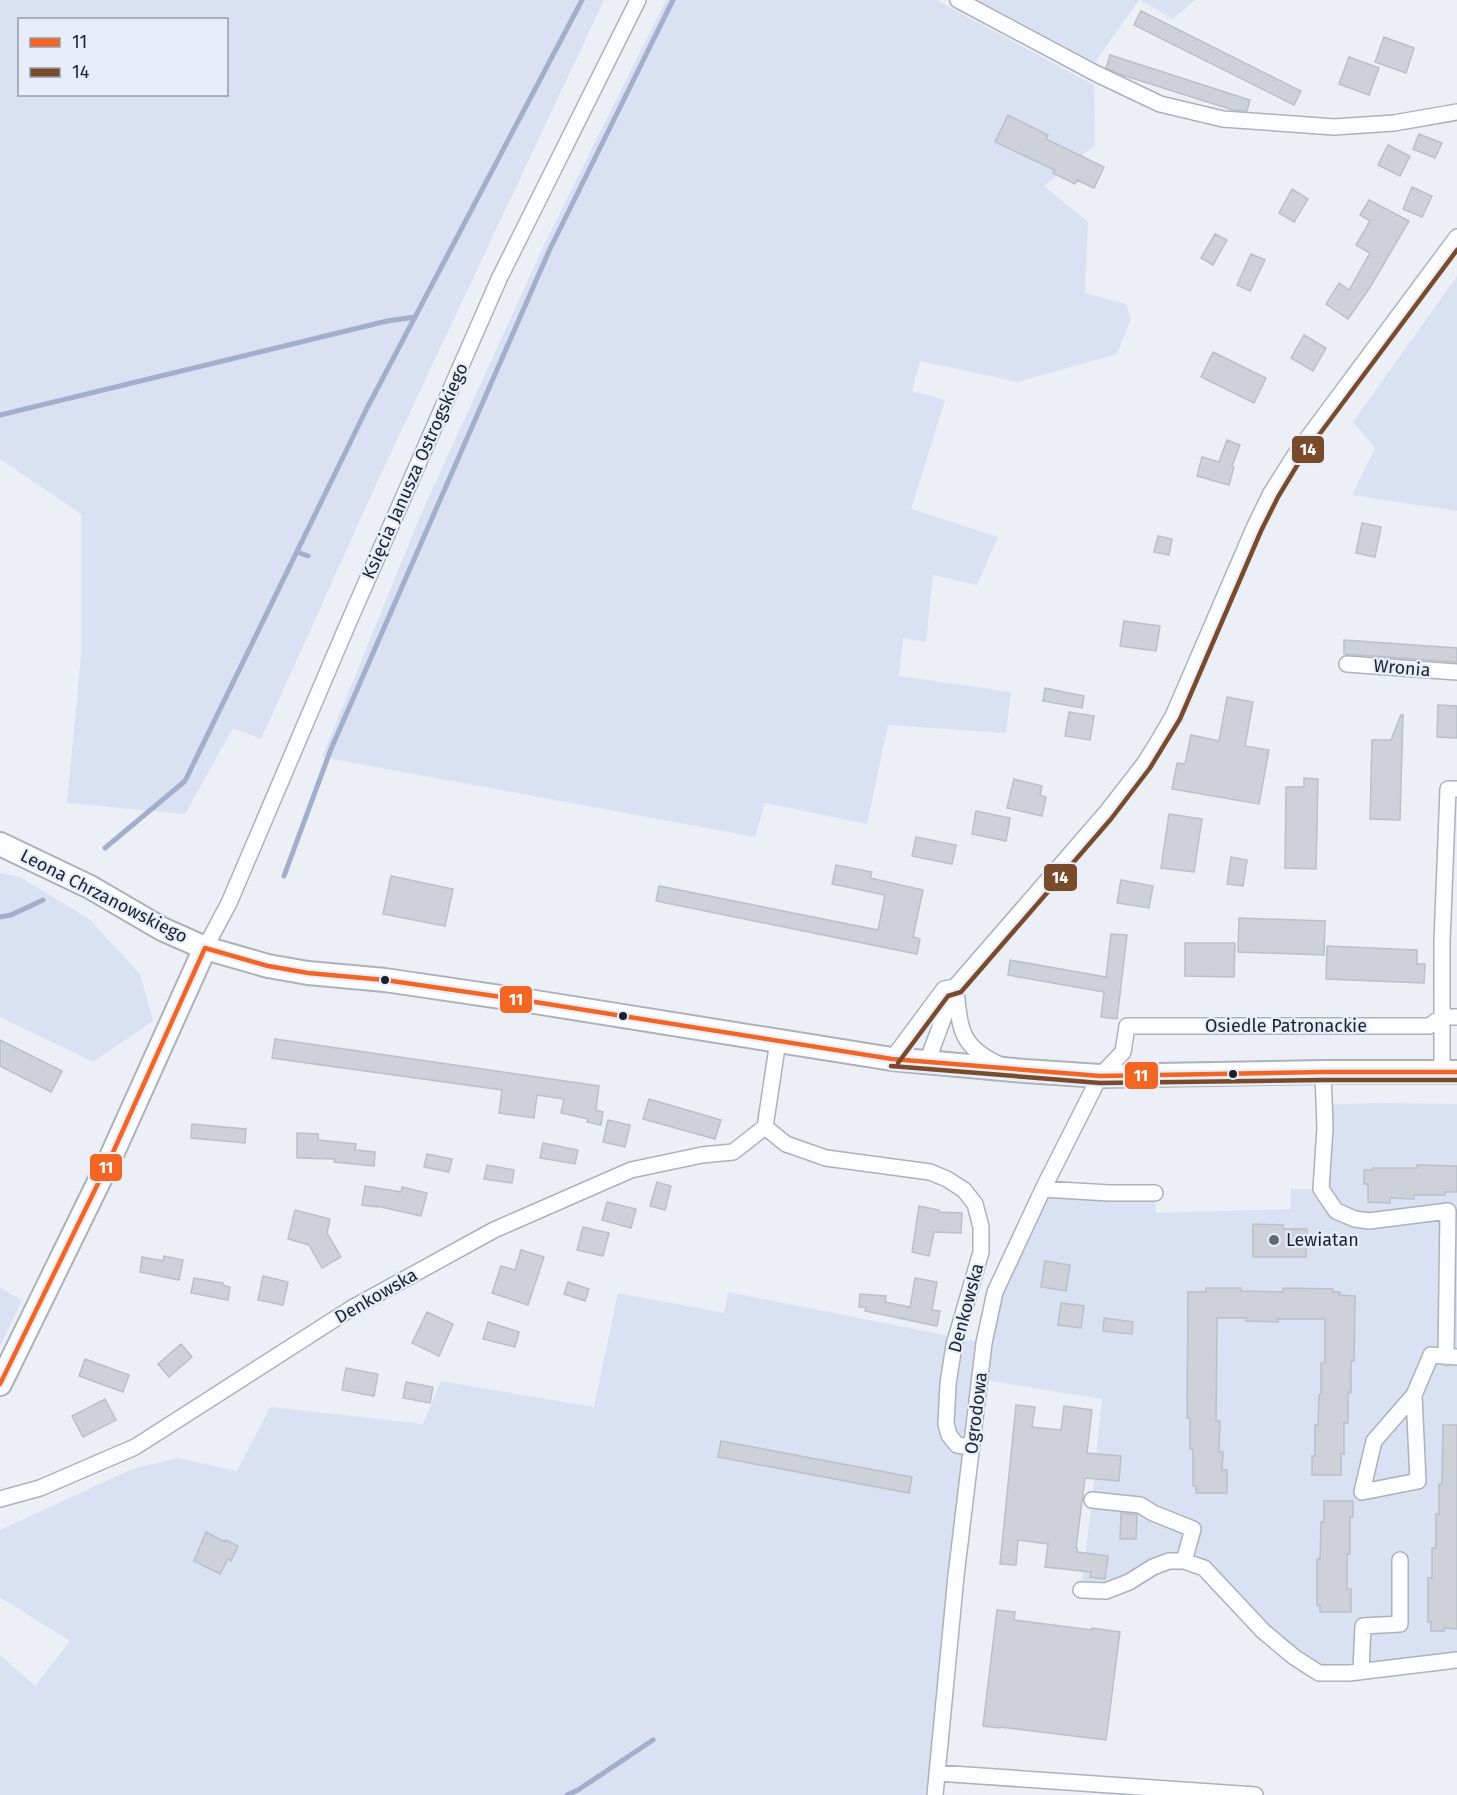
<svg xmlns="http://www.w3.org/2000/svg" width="1457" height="1795" font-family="'Fira Sans',sans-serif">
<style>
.green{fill:#dae1f3;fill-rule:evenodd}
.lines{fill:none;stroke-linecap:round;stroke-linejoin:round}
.stream{stroke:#a2aecb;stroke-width:5}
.building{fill:#ced1da;stroke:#bbbfc8;stroke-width:1.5}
.street-casing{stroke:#adb1ba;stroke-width:18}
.secondary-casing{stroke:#adb1ba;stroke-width:26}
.street{stroke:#fcfdfe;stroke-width:15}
.secondary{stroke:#fcfdfe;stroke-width:22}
.bus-1-casing{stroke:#e8edfa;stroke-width:9}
.bus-2-casing{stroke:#e8edfa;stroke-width:9}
.bus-1{stroke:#f26522;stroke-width:4.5}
.bus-2{stroke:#7a4b2a;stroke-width:4.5}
.bus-dot{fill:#1c212c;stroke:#e8edfa;stroke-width:2}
.poi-dot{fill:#656973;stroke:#e8edfa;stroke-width:2}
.labels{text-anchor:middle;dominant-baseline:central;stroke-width:4.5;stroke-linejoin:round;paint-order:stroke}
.street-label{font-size:18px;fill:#1c212c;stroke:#e8edfa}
.poi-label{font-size:18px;fill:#1c212c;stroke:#e8edfa;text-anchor:start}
.line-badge{stroke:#e8edfa;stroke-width:2}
.badge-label{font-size:16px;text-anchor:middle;font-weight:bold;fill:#fff}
</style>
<rect width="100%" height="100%" fill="#eceff6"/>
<path class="green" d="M0,0h604l-225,478 -118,261 -28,-11 -48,86 -118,-11 14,-147v-142l-81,-55zM20,20h206v74h-206z
M666,0h270l158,85 1,60 -51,41 44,36 -3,71 41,11 5,15 -14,35 -100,28 -97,-21 -8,30 33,9 -34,109 87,28 -21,48 -44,-10 -7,67 -23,-4 -4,38 112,16 -5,41 -118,-8 -21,99 -102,-21 -10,34 -433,-80 100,-245 122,-267z
M977,0h162l-44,62z
M1140,0h55l-22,19z
M1457,276v235l-105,-16 23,-47 -22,-26z
M0,873l20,4 69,42 51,55 13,47 -60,41 -93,-45z
M1375,1103l82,1v556l-124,14 -70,-43 -80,-70 -54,21 -48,8 11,-90 10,-101 -122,-20 -45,416h-935v-140l35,31 35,-45 -70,-44v-67l132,-61 45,-11 60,13 33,-64 153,17 18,-43 153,26 24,-114 106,20 4,-21 256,51 11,-51 48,-103 112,4 1,20 134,-4 1,-20h29l3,-84z
M0,1288l22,12 -22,46z"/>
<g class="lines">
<path class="stream" d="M0,415l387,-94 28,-4
M297,552l11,4
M105,848l80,-67 181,-371 216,-410
M284,876l47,-127 218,-498 124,-251
M0,917l11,-2 32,-15
M567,1795l11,-5 75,-50"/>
</g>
<path class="building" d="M1141,11l160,80 -7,14 -160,-80z
M1384,37l30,11 -8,25 -31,-11z
M1110,55l140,45 -3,11 -14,-1 -114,-36 -13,-6z
M1349,57l30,11 -10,27 -30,-11z
M1008,115l40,20 -2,4 58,28 -10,21 -17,-8 -2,4 -22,-11 2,-3 -60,-28z
M1419,134l23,9 -7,15 -22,-9z
M1388,145l22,11 -10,20 -22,-11z
M1412,187l20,9 -10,21 -19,-8z
M1292,189l16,10 -14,23 -15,-9z
M1369,200l40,21 -40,68 -21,30 -22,-15 13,-21 10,7 21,-37 -14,-8 14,-24 -10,-6z
M1215,234l12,6 -14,25 -12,-7z
M1251,254l14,6 -15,31 -13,-6z
M1304,335l22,13 -13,23 -22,-13z
M1213,352l53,26 -12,25 -53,-26z
M1227,440l13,5 -8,21 2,1 -5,18 -32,-9 5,-19 17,5z
M1362,523l19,4 -6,30 -19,-4z
M1158,536l14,3 -3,16 -15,-3z
M1124,621l36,5 -4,25 -36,-5z
M1344,640l113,8v14l-113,-8z
M1045,688l39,8 -2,12 -39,-7z
M1227,697l26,5 -8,44 24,4 -10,54 -87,-15 5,-26 8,1 6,-29 28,6z
M1438,705l19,1v32l-20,-1z
M1069,712l25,4 -4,24 -25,-4z
M1401,715h2l-3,105 -30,-1 2,-79h19z
M1304,778l14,1 -2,90 -31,-1 1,-81h18z
M1014,779l28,7 -2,9 6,2 -4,19 -35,-8z
M976,811l34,7 -4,23 -34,-7z
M1169,814l33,5 -8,53 -33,-4z
M916,837l40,8 -4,19 -40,-8z
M1231,857l16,3 -4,26 -16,-2z
M836,865l36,7 -2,6 53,12 -10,47 7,2 -3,15 -261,-53 3,-15 219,44 7,-35 -53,-11z
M391,876l62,13 -8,37 -62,-12z
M1121,880l32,6 -4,22 -32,-5z
M1239,918l86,3 -1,34 -86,-3z
M1111,934l16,1 -10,84 -16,-2 3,-25 -96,-17 2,-15 96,17z
M1185,943h50l-1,34 -49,-1z
M1327,946l90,4v14h8l-1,19 -98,-4z
M275,1039l324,47 -3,24 7,2 -2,13 -14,-3 1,-3 -27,-6 3,-14 -27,-4 -3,23 -35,-5 3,-23 -230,-32z
M0,1040l62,31 -11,21 -51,-26z
M649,1099l72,21 -6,19 -72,-20z
M608,1120l22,5 -5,22 -22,-5z
M192,1124l54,5 -1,14 -54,-5z
M297,1133l21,1v6l38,4 -1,6 20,2 -1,14 -40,-4 1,-3 -38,-1z
M543,1143l35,7 -3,14 -35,-6z
M427,1154l25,5 -3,13 -25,-5z
M487,1165l27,5 -2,13 -28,-4z
M1417,1165l40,1v26h-12v3h-31v4l-24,-1v5l-22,-1v-18h-4v-14h9v-2h44z
M657,1182l14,4 -6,24 -15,-4z
M365,1186l36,6 1,-5 25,6 -6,23 -44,-10v1l-15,-2z
M607,1202l29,7 -5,19 -29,-8z
M919,1206l20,4v2l23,1 -1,20 -27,-1 -5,24 -17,-4z
M295,1210l35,9 -3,14 14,24 -19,11 -13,-23 -21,-6z
M1253,1224l30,1v4h24l-1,28h-53z
M583,1227l26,6 -6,23 -26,-6z
M521,1250l23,7 -16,48 -36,-12 9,-27 14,4z
M164,1256l19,4 -4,20 -39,-8 2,-15 21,4z
M1045,1261l25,4 -4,26 -25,-4z
M263,1276l25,6 -5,23 -25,-5z
M194,1278l29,5 -1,2 8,2 -2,13 -37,-7z
M915,1278l22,4 -5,28 8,1 -3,15 -72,-15 1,-4h-7l1,-13 26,2 -1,6 25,5z
M568,1282l21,7 -4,12 -21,-7z
M1206,1288h35v3l42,1v-4l50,1v3h7l-1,3 16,1 -1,65h-3v32l-3,-1v31h-4v31h-3v21h-29v-19h3v-31h3l1,-30 2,-1v-31h4v-44h-47v3l-32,-1v-3h-29l-1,103h4l-1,31h4l-1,18h5v23h-31v-7h-3v-37h-3v-31h-3l1,-126h18z
M1061,1303l23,3 -3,22 -23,-3z
M427,1312l26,12 -14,32 -27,-13z
M1104,1318l29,4 -1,12 -29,-3z
M488,1322l31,10 -4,15 -32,-8z
M181,1344l11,13 -23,20 -11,-13z
M85,1359l44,16 -6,17 -44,-16z
M346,1368l32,6 -4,22 -32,-6z
M406,1382l27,5 -3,16 -27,-5z
M105,1399l11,21 -33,17 -11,-21z
M1016,1405l19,2 -3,20 29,3 3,-24 28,4 -5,43 34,3 -2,25 -34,-3 -9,70h1v4l31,4 -3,23 -15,-2 1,-5 -46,-5 3,-23 -30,-4 -2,25 -16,-1z
M1443,1425h14v204l-12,-1 -1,3h-13v-9h-3v-44h4v-30h4v-34h3v-30h3z
M721,1441l191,36 -3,16 -191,-36z
M1324,1501h29v16h-3v37h-3v35h4v23h-31v-7h-3v-46h3l1,-37h3z
M1121,1513l16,2 -1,24h-16z
M206,1532l19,10 1,-2 12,6 -7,15 -3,-2 -8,15 -26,-13z
M997,1610l18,2 -1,8 78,10v-2l28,4 -14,108 -106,-13v1l-17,-2z"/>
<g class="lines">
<g class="street-casing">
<path id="street" d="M958,0l139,74 63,30 63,15 111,8 60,-4 63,-11
M1347,664l110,8
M205,948l24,-45 118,-277 152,-347 139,-279
M956,990c4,39 4,56 42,74
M892,1059l52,-70 11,-2
M927,1062l28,-75 150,-173 39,-50 12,-19 17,-29 81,-188 17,-35 24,-38 162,-218
M1323,1072l2,56 -4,61 15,22 19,8 14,2 79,-10 -2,146
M1442,1072v-131l6,-152h9
M765,1127l21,17 40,14 104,14 17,7 17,11 11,14 6,23v25l-27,93 -6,39 -2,40 3,11 8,10 14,2
M1043,1189l66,4h46
M1414,1395l4,86 -56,11 12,-51 40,-46 17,-40 26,2
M0,1499l40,-11 95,-41 217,-139 142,-78 137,-60 71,-15 31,-3 32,-25 13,-86
M1092,1500l48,5 13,8 40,16 -9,32 20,7 59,63 31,26 25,16h30l108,-13
M1081,1590l25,1 23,-9 24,-15 16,-6h15
M1361,1671l2,-45 37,-2v-64
M937,1773l318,22
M935,1795l21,-219 28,-233 11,-51 48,-103 57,-113 23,-24 4,-26h302l13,-9h15"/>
</g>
<g class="secondary-casing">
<path id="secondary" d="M0,844l90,43 72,42 43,19 63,18 40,7 77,7 150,22 357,57 133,12 75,5 223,-4h134
M0,1384l110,-225 95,-211"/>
</g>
<use href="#street" class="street"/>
<use href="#secondary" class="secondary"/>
<g class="bus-1-casing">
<path id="bus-1" d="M205,948l63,18 40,7 77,7 150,22 357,57 208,17 223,-4h134
M0,1384l110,-225 95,-211"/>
</g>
<g class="bus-2-casing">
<path id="bus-2" d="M898,1063l50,-67 13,-4 150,-173 39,-51 30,-49 81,-188 17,-34 23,-38 156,-209
M891,1066l209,17 223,-3h134"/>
</g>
<use href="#bus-1" class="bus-1"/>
<use href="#bus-2" class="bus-2"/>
</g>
<g class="bus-dot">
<circle cx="385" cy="980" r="5"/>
<circle cx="623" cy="1016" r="5"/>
<circle cx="1233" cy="1074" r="5"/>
</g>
<circle class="poi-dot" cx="1274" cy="1240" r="6"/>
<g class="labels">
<g class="street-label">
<text transform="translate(415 471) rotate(-66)">Księcia Janusza Ostrogskiego</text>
<text transform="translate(1402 668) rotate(5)">Wronia</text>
<text transform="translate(104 896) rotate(27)">Leona Chrzanowskiego</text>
<text x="1286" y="1026">Osiedle Patronackie</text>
<text transform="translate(376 1296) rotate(-30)">Denkowska</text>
<text transform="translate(966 1308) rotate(-75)">Denkowska</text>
<text transform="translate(976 1413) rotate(-83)">Ogrodowa</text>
</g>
<g class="poi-label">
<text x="1286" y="1240">Lewiatan</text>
</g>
</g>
<g class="line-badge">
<rect x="1291" y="435" width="34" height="29" rx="6" fill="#7a4b2a"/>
<rect x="1043" y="863" width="35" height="29" rx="6" fill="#7a4b2a"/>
<rect x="499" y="985" width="34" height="29" rx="6" fill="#f26522"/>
<rect x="1124" y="1061" width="35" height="29" rx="6" fill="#f26522"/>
<rect x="89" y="1153" width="34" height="29" rx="6" fill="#f26522"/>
</g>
<g class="badge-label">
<text x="1308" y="455">14</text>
<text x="1060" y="883">14</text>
<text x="516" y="1005">11</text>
<text x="1141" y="1081">11</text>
<text x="106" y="1173">11</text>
</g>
<rect x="18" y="18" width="210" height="78" fill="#e8edfa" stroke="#969ba8" stroke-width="1.5"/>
<rect x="30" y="38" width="30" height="9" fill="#f26522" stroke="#969ba8" stroke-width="1.5"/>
<text x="72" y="48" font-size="18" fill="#1c212c">11</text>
<rect x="30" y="68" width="30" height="9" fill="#7a4b2a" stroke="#969ba8" stroke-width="1.5"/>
<text x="72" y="78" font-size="18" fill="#1c212c">14</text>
</svg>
